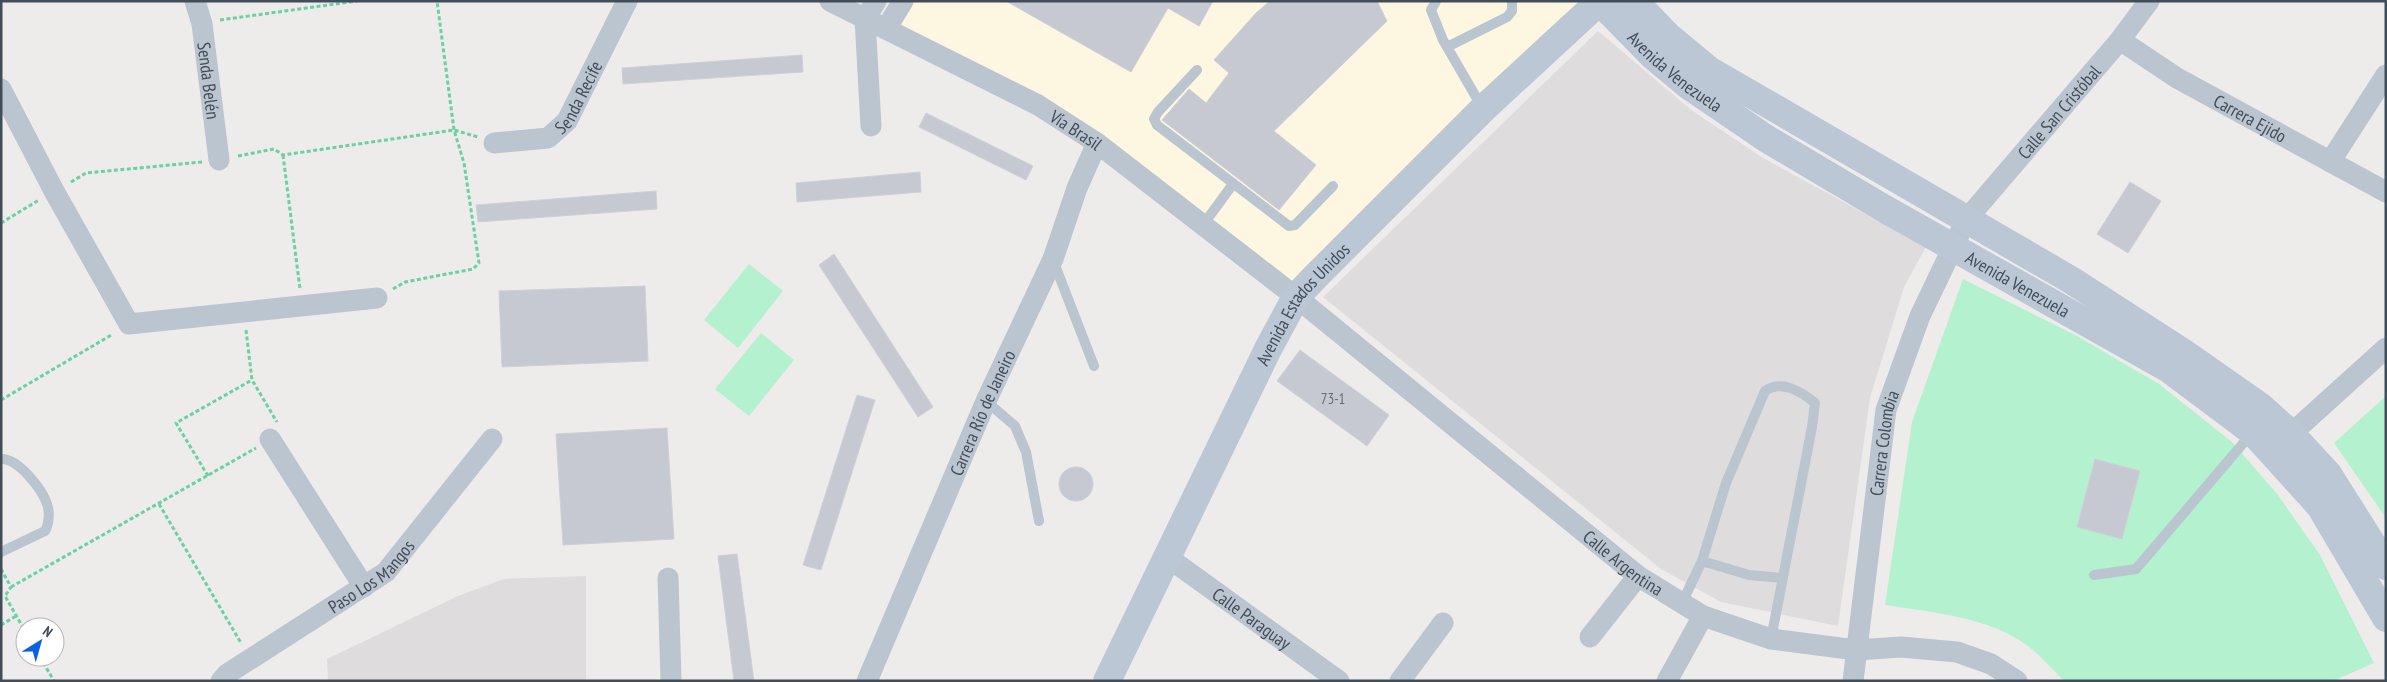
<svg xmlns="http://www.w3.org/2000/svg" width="2387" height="682" font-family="'PT Sans Narrow',sans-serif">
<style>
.commercial{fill:#fdf6e0}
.education{fill:#dfdcdd}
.green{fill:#b4f1cf}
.building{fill:#c6c9d2;stroke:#ced0d8}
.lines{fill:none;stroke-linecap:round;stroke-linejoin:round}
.path{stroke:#6ad1a4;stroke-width:3;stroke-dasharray:4 2.5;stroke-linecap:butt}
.lane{stroke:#bac5cf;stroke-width:10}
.street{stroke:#bac5cf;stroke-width:21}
.secondary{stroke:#bcc7d6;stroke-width:28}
.labels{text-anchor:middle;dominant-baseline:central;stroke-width:4;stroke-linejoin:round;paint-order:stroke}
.number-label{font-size:15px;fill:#636c78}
.street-label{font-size:18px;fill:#424d5a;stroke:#fff}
</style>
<rect width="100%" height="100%" fill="#eeebeb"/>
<path class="commercial" d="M904,1h695l-303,296 -199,-154 -211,-114z"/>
<path class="education" d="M1598,31l92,78 73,49 163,89 -22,40 -34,111 -32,228 -117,-24 -60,-33 -338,-272z
M586,576v105h-258l-1,-22 131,-63 46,-17z"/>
<path class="green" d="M749,264l34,27 -45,57 -34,-28z
M1963,279l114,57 82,48 73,58 46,53 42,60 54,108 -41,18h-269c-12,-12 -23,-25 -36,-35 -38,-29 -98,-34 -143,-41l27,-183z
M761,333l33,27 -45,56 -34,-27z
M2386,396v122l-52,-75z"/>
<path class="building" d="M1006,1h207l-14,25 -31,-18 -37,64z
M1270,1h107l10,20 -113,110 42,34 -37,45 -117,-90 27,-31 17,14 23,-30 -15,-13 42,-47z
M802,55l1,17 -180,12 -1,-16z
M926,113l107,53 -7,14 -107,-53z
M920,172l1,20 -124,10 -1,-19z
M2130,182l31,19 -33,52 -31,-19z
M656,191l1,18 -179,13 -2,-17z
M834,254l99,153 -15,10 -99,-152z
M645,286l3,75 -146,6 -3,-76z
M1300,350l89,65 -22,31 -90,-65z
M857,395l18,5 -54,170 -18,-5z
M667,428l7,111 -111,6 -7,-111z
M2095,459l45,12 -18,68 -45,-12z
M1059 484a17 17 0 1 1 34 0a17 17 0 1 1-34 0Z
M737,554l17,127h-20l-16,-125z"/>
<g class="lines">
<path class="path" d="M220,20l137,-19
M283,155l17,134
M238,156l36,-7 9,6 171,-25 24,7
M71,182l15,-9 116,-11
M1,223l38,-23
M393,289l12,-7 68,-13 6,-6 -15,-100 -10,-33 -17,-129
M246,330l6,50 25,42
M1,400l112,-66
M208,476l-32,-53 76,-43
M159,504l82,139
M1,569l10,18 -6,9 20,35
M11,587l245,-139
M1,625l15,-9
M40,657l14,24"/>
<path class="lane" d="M1436,1l-5,9 12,30 40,69
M1447,47l60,-30 5,-6v-10
M1197,70l-39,42 -4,7 3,6 132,101 6,-1 38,-39
M1203,225l30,-41
M1053,260l41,106
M986,401l29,25 11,26 13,69
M1,459c17,-1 41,30 46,45 3,8 2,20 -2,27l-44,21
M1702,561l47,14 34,3
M2094,575l42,-6 116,-136
M1682,603l20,-42 24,-78 39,-92c16,-12 37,1 50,12l-3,24 -41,212"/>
<g class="street">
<path id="s1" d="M195,1l7,23 17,136"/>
<path id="s2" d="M830,1l208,104 59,38 199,154 342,279 65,40 68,23 85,11 45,-3 56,5 34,12 26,17"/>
<path d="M886,29l17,-28"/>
<path id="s3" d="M2120,40l57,38 209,114"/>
<path d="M1,89l53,102 75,133 248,-26"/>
<path d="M871,126l-6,-107 11,-18"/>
<path id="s4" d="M494,143l54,-5 19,-17 60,-120"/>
<path d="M2330,162l56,-87"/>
<path d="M2291,434l95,-86"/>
<path d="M270,439l94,148"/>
<path id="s5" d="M1166,556l173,125"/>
<path d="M668,578l3,103"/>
<path d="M1590,637l48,-61"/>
<path id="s6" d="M221,681l6,-7 159,-102 106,-133"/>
<path id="s7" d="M867,681l119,-280 67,-142 24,-71 20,-45"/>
<path d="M1400,681l43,-58"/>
<path d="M1667,681l36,-65"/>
<path id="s8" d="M1853,681l33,-271 34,-94 46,-96 154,-180 29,-39"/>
</g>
<g class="secondary">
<path id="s9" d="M1599,1l53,54 37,31 78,53 118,70 284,160 84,63 67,74 66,112"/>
<path d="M1634,1l34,35 41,34 362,210 113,73 77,54 30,27 37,40 58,92"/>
<path id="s10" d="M1107,681l161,-332 28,-52 20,-21 167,-167 117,-108"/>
</g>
</g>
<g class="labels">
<g class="number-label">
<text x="1333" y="398">73-1</text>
</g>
<g class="street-label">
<text stroke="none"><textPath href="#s9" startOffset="104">Avenida Venezuela</textPath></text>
<text stroke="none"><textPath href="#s1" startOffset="81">Senda Belén</textPath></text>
<text stroke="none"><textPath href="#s4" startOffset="106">Senda Recife</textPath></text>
<text stroke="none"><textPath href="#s8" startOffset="622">Calle San Cristóbal</textPath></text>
<text stroke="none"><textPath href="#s3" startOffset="152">Carrera Ejido</textPath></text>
<text stroke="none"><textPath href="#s2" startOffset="278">Vía Brasil</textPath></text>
<text stroke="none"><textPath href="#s9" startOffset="508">Avenida Venezuela</textPath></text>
<text stroke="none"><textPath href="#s10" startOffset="426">Avenida Estados Unidos</textPath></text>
<text stroke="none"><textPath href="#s7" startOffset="292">Carrera Río de Janeiro</textPath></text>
<text stroke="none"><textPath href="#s8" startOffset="240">Carrera Colombia</textPath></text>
<text stroke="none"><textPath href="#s2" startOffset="976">Calle Argentina</textPath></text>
<text stroke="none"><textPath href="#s6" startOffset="184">Paso Los Mangos</textPath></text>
<text stroke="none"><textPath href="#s5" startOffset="106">Calle Paraguay</textPath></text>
</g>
</g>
<rect width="2387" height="682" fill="none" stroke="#424d5a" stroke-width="5"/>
<g transform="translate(40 642) rotate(37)"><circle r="24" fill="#ffffff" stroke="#b3b8bd"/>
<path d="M0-4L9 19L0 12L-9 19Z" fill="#0c5fe7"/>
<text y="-8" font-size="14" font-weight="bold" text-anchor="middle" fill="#424d5a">N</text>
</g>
</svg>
